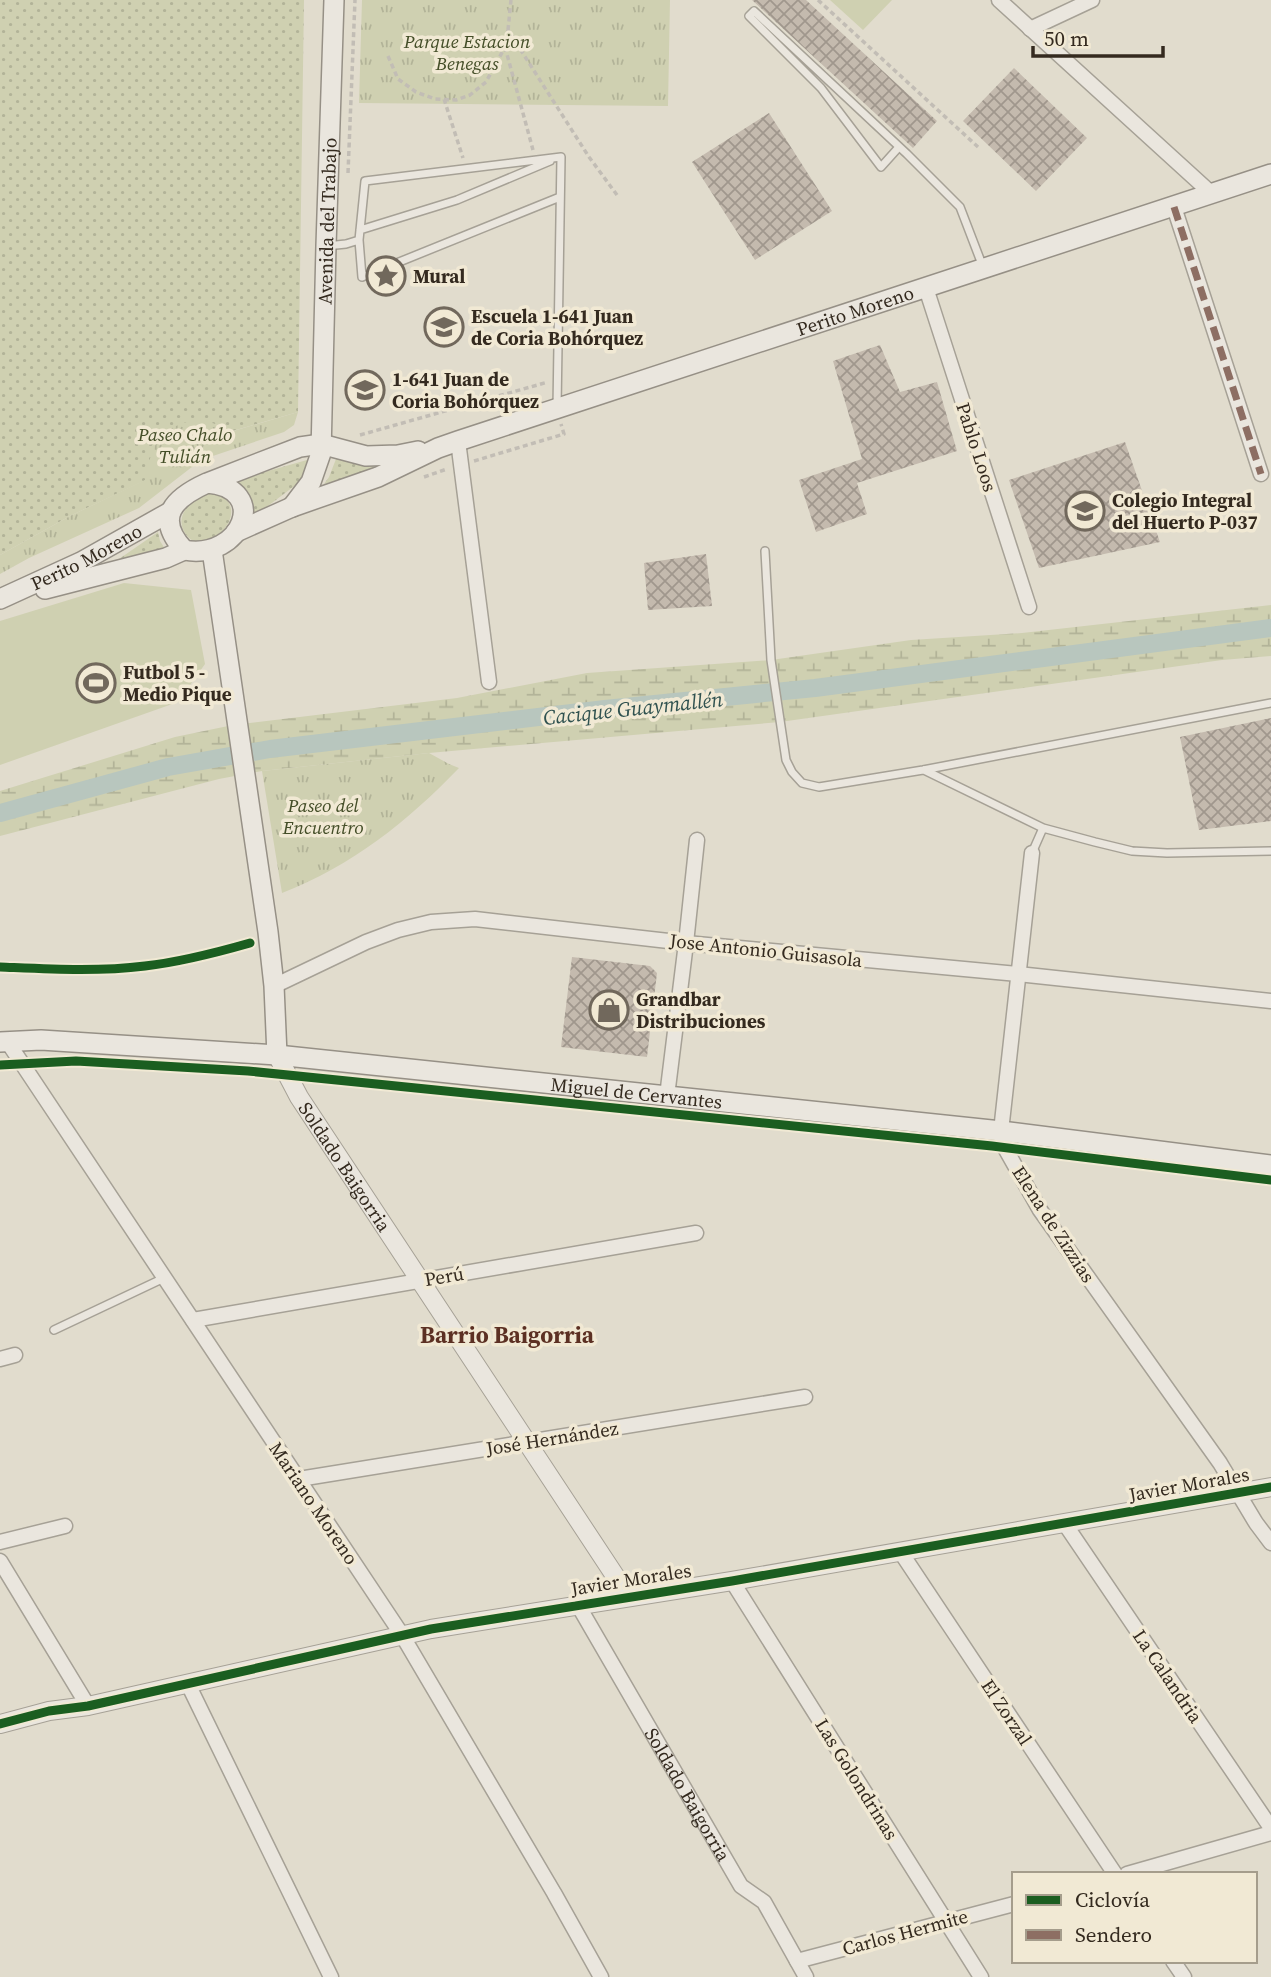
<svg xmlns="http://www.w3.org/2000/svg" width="1271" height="1977" font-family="'Source Serif 4',serif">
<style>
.grass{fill:url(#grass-dots)}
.wetland{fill:url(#wetland-marsh)}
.park{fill:url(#park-tufts)}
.garden{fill:#cfd0b1}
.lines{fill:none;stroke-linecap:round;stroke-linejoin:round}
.canal{stroke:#b8c6be;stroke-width:18}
.building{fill:url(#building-cross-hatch)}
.service-casing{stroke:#a6a196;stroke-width:10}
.minor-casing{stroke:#a6a196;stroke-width:17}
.tertiary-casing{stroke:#a6a196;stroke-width:20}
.secondary-casing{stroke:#969086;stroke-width:22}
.path{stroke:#c2bdb5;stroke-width:3.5;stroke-dasharray:5 3.5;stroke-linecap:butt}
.service{stroke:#eae6de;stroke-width:7}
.minor{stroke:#eae6de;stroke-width:14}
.tertiary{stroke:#eae6de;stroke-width:18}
.secondary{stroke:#eae6de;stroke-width:19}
.quiet{stroke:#8d6e63;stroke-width:7;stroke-dasharray:14 7;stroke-linecap:butt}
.cycleway-casing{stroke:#f1e9d4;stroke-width:13}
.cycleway{stroke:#1b5e20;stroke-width:9}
.labels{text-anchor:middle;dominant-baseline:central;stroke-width:7;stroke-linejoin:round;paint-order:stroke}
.park-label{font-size:19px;font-style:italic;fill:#444e28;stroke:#f1e9d4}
.street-label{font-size:19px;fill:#342a1f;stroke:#f1e9d4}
.poi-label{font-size:19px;font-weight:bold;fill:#342a1f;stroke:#f1e9d4;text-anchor:start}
.water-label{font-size:21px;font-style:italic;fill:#305250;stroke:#f1e9d4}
.quarter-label{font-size:23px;font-weight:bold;fill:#5c3023;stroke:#f1e9d4}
</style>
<defs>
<pattern id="grass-dots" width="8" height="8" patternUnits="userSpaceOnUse" patternTransform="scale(1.75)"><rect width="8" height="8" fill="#cfd0b1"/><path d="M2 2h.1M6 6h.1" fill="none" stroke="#b2b398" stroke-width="1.8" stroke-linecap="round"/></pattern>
<pattern id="wetland-marsh" width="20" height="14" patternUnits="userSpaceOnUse" patternTransform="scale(1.75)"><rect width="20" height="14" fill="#cfd0b1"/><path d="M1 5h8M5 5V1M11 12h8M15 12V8" fill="none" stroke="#b2b398"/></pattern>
<pattern id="park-tufts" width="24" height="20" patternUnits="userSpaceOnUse" patternTransform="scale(1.75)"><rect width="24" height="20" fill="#cfd0b1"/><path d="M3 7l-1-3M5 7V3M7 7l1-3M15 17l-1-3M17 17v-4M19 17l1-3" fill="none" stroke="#b2b398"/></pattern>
<pattern id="building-cross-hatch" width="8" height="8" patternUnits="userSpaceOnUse" patternTransform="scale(1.75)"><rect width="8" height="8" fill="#c4baae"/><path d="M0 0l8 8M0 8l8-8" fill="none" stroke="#a0978d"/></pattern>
</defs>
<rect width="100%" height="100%" fill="#e1dccd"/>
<path class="grass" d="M0,0h304l-6,412 -69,20 -14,-8 -26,-2 -43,58 -76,36 -70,39z
M314,458l-13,23 -49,37 -5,-27 -11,-11z
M336,459l38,7 1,4 -51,14 5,-7z
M215,493c41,14 -6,66 -27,44 -19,-21 7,-43 27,-44z
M158,532l2,9 7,11 -48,7z"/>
<path class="wetland" d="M1271,605v51l-49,4 -442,62 -351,31 -167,18 -43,8 -219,57v-45l175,-54 58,-12 224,-27 130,-25 184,-13 140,-20 111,-7z"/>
<path class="park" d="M362,0h308l-2,106 -309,-3z
M298,412l-4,13 -10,7 -83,28 -62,48 -110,50 -29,16v-19l70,-39 75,-36c3,-10 4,-23 9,-32 11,-22 37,-33 61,-24 5,2 10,6 15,8z
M429,753l20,11 10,4c-51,53 -107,98 -177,125l-20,-122z"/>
<path class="garden" d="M830,0h62l-29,30z
M124,583l67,7 14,74 -27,38 -178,63v-144z"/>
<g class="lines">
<path class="canal" d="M0,813l168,-46 102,-18 335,-40 210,-21 456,-60"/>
</g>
<path class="building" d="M752,0h54l131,121 -24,27z
M1014,68l73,70 -51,53 -73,-70z
M769,113l63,98 -77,49 -63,-98z
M880,345l20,47 37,-10 20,69 -100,32 10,31 -51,18 -17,-52 63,-21 -29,-98z
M1125,442l35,100 -121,26 -30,-88z
M706,554l6,52 -64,4 -4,-47z
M1271,718v103l-72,9 -19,-93z
M572,957l78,9 7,7 -10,84 -86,-10z"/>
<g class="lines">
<g class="service-casing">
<path id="service" d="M899,147l-18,20 -60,-79 -72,-72 5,-5 153,143 53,53 23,60
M360,230l97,-30 93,-39
M359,240l3,37 198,-80
M326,246l20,-2 13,-4 6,-59 196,-24 -4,251
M765,551l6,109 15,100 6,12 10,11 17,4 104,-17 348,-67
M924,770l119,58 52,14 37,9 35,2 104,-2
M1032,853l11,-25
M54,1330l110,-52"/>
</g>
<g class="minor-casing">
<g id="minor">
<path d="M999,0l213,194"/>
<path d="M1030,29l62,-29"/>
<path d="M1174,207l87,267"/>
<path d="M926,288l103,319"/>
<path d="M458,441l31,241"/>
<path d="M1032,853l-31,278 4,17 35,62 180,253 36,60 15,20"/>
<path d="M274,986l92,-44 32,-12 33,-8 44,-3 211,24 332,31 253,27"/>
<path d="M7,1041l395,594 152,258 47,84"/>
<path d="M667,1096l19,-153 11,-103"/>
<path d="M193,1320l503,-87"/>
<path d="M0,1359l15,-4"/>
<path d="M299,1479l506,-82"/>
<path d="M1065,1524l206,304"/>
<path d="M0,1542l65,-16"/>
<path d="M900,1551l215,323"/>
<path d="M0,1561l88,145"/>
<path d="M732,1581l249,396"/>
<path id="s1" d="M578,1605l163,281 23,16 42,75"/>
<path d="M188,1684l143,293"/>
<path d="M1127,1874l144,-41"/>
<path d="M797,1961l217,-57"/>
<path d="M1173,1961l11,16"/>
</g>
</g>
<g class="tertiary-casing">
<g id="tertiary">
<path id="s2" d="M277,1055l22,42 330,500"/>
<path d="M0,1724l49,-13 39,-5 343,-77 301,-48 539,-94"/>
</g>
</g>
<g class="secondary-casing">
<g id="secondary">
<path d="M207,483c64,5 35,78 -23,67 -30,-33 -10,-52 23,-67l93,-36 21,-3 45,12 32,-1 20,-4"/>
<path id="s3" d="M292,507l19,-25 10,-29 5,-207 8,-246"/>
<path id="s4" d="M236,532l56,-25 86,-30 60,-29 20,-7 813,-267"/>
<path d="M212,550l56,382 6,54 3,69"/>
<path d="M45,589l121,-31 18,-8"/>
<path id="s5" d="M0,599l81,-37 89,-50"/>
<path id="s6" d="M0,1042l41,-2 236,15 724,76 270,34"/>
</g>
</g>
<path class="path" d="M818,0l160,147
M508,30l3,-30
M505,47l28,103
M388,56l10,23 18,13 19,7 21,1 14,-5 16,-13 19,-35 3,-17 81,127 28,38
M444,99l19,59
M348,173l7,-173
M360,435l188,-53
M474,461l90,-27 -3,-10
M424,477l23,-8"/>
<use href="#service" class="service"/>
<use href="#minor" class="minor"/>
<use href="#tertiary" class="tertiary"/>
<use href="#secondary" class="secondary"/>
<path class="quiet" d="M1174,207l87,267"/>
<g class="cycleway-casing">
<path id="cycleway" d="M0,967c48,2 97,5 145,-1 36,-4 70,-13 105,-23
M0,1065l76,-4 172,10 744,75 279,34
M0,1724l49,-13 39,-5 343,-77 301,-48 539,-94"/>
</g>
<use href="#cycleway" class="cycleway"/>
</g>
<defs>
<g id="sight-ring" transform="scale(2.0125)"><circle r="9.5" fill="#f1e9d4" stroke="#71685c" stroke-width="1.5"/><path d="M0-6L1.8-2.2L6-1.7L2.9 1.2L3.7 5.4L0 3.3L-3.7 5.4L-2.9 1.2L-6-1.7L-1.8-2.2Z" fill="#71685c"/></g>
<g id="school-ring" transform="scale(2.0125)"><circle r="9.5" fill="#f1e9d4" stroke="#71685c" stroke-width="1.5"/><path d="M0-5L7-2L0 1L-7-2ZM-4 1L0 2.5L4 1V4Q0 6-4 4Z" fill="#71685c"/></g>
<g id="stadium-ring" transform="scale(2.0125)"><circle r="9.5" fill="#f1e9d4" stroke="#71685c" stroke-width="1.5"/><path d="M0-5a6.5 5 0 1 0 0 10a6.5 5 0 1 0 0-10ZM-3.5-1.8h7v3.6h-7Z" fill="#71685c"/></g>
<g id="shop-ring" transform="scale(2.0125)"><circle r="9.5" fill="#f1e9d4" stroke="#71685c" stroke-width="1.5"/><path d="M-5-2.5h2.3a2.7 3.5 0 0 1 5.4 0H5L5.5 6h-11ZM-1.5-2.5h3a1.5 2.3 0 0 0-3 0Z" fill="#71685c"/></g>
</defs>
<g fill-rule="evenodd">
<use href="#sight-ring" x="386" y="276"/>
<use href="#school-ring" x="444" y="327"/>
<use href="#school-ring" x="365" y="390"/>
<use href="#school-ring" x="1085" y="511"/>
<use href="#stadium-ring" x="96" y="683"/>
<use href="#shop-ring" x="609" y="1010"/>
</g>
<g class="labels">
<g class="park-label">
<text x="467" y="41">Parque Estacion<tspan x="467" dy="22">Benegas</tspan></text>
<text x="185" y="434">Paseo Chalo<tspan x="185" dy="22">Tulián</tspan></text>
<text x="323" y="805">Paseo del<tspan x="323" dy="22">Encuentro</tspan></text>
</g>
<g class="street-label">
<text stroke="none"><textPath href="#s3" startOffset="294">Avenida del Trabajo</textPath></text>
<text stroke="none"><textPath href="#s4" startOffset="658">Perito Moreno</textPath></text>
<text transform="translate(977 447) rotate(72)">Pablo Loos</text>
<text stroke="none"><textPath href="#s5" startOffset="96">Perito Moreno</textPath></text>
<text transform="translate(766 950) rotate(6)">Jose Antonio Guisasola</text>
<text stroke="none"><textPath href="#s6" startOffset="639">Miguel de Cervantes</textPath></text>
<text stroke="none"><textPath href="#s2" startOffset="131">Soldado Baigorria</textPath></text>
<text transform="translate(1054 1224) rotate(57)">Elena de Zizzias</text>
<text transform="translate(444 1276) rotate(-10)">Perú</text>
<text transform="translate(552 1438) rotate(-9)">José Hernández</text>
<text transform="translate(1189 1484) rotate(-10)">Javier Morales</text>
<text transform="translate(314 1503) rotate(56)">Mariano Moreno</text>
<text transform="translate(631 1579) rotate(-9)">Javier Morales</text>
<text transform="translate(1168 1676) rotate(56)">La Calandria</text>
<text transform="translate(1007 1712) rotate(56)">El Zorzal</text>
<text transform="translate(857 1779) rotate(58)">Las Golondrinas</text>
<text stroke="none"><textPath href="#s1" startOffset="219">Soldado Baigorria</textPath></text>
<text transform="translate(905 1932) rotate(-15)">Carlos Hermite</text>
</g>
<g class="poi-label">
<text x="413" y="276">Mural</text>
<text x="471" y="316">Escuela 1-641 Juan<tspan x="471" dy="22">de Coria Bohórquez</tspan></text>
<text x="392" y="379">1-641 Juan de<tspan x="392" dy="22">Coria Bohórquez</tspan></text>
<text x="1112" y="500">Colegio Integral<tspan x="1112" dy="22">del Huerto P-037</tspan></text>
<text x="123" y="672">Futbol 5 -<tspan x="123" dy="22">Medio Pique</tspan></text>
<text x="636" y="999">Grandbar<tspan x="636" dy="22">Distribuciones</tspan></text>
</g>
<g class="water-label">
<text transform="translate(633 708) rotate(-6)">Cacique Guaymallén</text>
</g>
<g class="quarter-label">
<text x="507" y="1335">Barrio Baigorria</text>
</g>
</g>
<rect x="1012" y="1872" width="245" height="91" fill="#f1e9d4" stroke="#a59d8c" stroke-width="2"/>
<rect x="1026" y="1895" width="35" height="10" fill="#1b5e20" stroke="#a59d8c" stroke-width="2"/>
<text x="1075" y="1907" font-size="21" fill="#342a1f">Ciclovía</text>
<rect x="1026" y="1930" width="35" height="10" fill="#8d6e63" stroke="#a59d8c" stroke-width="2"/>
<text x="1075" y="1942" font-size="21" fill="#342a1f">Sendero</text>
<path d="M1033 46v10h130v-10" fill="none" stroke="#342a1f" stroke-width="3.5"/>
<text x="1044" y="46" font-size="21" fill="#342a1f" stroke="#f1e9d4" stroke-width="5" paint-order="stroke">50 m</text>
</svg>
